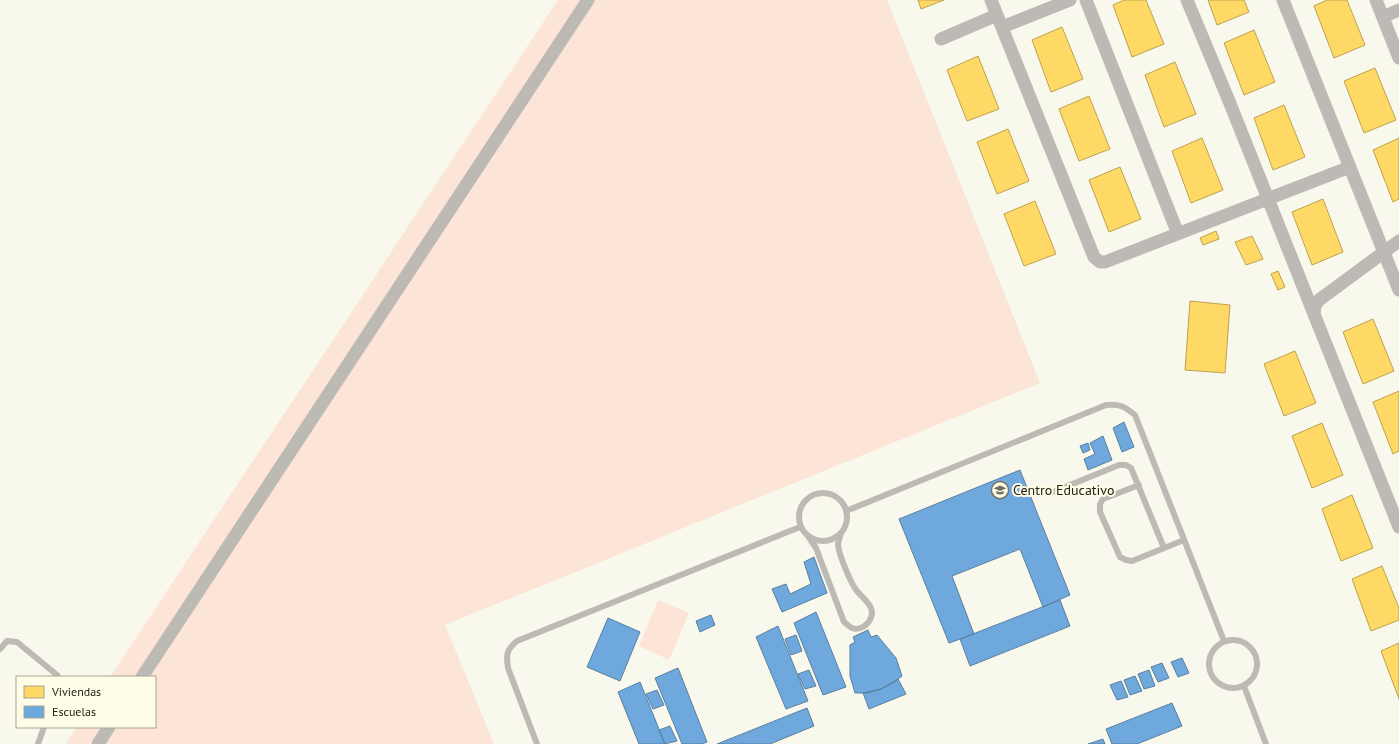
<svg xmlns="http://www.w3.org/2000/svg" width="1399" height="744" font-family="'PT Sans',sans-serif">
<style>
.green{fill:#fce5d6}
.homes{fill:#ffd966;stroke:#bda24e}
.schools{fill:#6fa8dc;stroke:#5880a0}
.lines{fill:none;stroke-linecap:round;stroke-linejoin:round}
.lane{stroke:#bdb9b4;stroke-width:6}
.street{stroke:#bdb9b4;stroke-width:13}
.labels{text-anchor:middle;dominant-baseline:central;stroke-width:4;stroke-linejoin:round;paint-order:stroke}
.poi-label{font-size:14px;fill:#242215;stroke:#fffce7;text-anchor:start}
</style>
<rect width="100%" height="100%" fill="#f9f8ed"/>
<path class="green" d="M558,0h329l153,383 -595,242 49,119h-428l11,-17h78v-50h-45z
M658,600l31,13 -20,47 -30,-14z"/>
<path class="homes" d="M918,0h26l-23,9z
M1124,0h22l18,44 -32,13 -19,-52z
M1208,0h36l5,12 -32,13z
M1327,0h20l18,45 -31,13 -20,-52z
M1062,27l21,52 -32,13 -19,-52z
M1254,30l21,52 -31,13 -20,-52z
M978,56l21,53 -32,12 -20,-51z
M1175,62l21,52 -32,13 -19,-52z
M1375,68l21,52 -32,13 -20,-52z
M1089,96l21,53 -31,12 -20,-52z
M1284,105l21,52 -32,13 -19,-52z
M1008,129l21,52 -32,13 -20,-52z
M1202,138l21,52 -32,13 -19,-52z
M1399,138v61l-6,3 -20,-52z
M1120,167l21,52 -32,13 -20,-52z
M1323,199l20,53 -31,13 -20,-53z
M1035,201l21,53 -32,12 -20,-52z
M1216,231l3,8 -16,6 -3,-7z
M1252,236l11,23 -17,6 -11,-23z
M1278,271l7,16 -7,3 -7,-16z
M1190,301l40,4 -5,68 -40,-3z
M1373,319l21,52 -31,13 -20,-52z
M1295,351l21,52 -32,13 -20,-52z
M1399,391v60l-6,3 -20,-52z
M1322,423l21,52 -31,13 -20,-52z
M1352,495l21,53 -32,13 -19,-52z
M1382,566l17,42v12l-28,11 -19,-52z
M1399,643v56l-18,-48z"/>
<path class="schools" d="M1124,422l10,25 -12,5 -9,-24z
M1103,436l9,24 -24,10 -4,-11 11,-5 -5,-11z
M1088,443l2,7 -7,3 -3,-7z
M1020,470l50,125 -27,12 -23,-58 -68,27 22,58 -25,9 -50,-124z
M814,557l13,36 -45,19 -10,-23 14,-5 4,10 21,-10 -7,-22z
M1060,600l10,26 -100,40 -10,-27z
M816,612l30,75 -23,8 -29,-72z
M711,615l4,10 -15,7 -4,-11z
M608,618l32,14 -20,49 -33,-14z
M778,626l30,75 -22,8 -30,-72z
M868,630l3,7 6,-2 19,23 6,18 -9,7 -12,6 -13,4h-13l-5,-17v-31l5,-3 -2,-5z
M796,635l6,16 -11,4 -6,-16z
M1182,658l7,15 -11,4 -7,-15z
M1162,663l7,15 -11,4 -7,-15z
M678,668l29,74 -5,2h-20l-27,-66z
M809,670l7,16 -11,3 -7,-15z
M1149,670l6,16 -11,3 -6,-15z
M1135,676l7,15 -12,4 -6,-15z
M898,679l8,15 -37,15 -6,-16 18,-4z
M1121,681l7,16 -11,3 -7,-15z
M640,682l25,62h-26l-21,-52z
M657,690l7,15 -11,4 -7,-15z
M1172,703l10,23 -45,18h-25l-6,-15z
M807,708l7,18 -44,18h-53z
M670,726l7,15 -12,3 -6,-14z
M1103,739l2,5h-17z"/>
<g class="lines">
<path class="lane" d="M1139,485l-36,14 -3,5v8l20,45 6,3 6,1 52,-21
M1053,492l66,-27h7l5,3 33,80
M799 517a24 24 0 1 1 48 0a24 24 0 1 1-48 0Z
M846,511l260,-106c14,-1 18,1 29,10l89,226
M808,536l8,12 28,74c3,2 5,5 8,6 11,4 23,-9 19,-20 -3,-7 -9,-11 -14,-17 -6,-7 -18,-36 -19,-46 0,-3 2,-8 3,-12
M1209 664a24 24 0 1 1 48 0a24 24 0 1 1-48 0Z
M0,649l7,-8 10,1 40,33 1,2
M1244,686l22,58
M38,744l6,-17
M537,744l-29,-76c-2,-13 -2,-18 9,-27l283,-114"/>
<path class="street" d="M991,0l103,257 6,5h5l245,-95
M1086,0l92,234
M1187,0l42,101 170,426
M1283,0l116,290
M1376,0l23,58
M1383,17l16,-7
M1002,27l68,-27
M941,39l56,-24
M1314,315l1,-9 4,-6 80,-59
M142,677l446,-677
M98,744l11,-17"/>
</g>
<defs>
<g id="university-ring" transform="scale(0.9)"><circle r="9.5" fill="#fffce7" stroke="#6f6d61" stroke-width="1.5"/><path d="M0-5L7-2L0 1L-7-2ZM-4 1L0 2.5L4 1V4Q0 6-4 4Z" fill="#6f6d61"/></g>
</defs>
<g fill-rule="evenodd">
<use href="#university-ring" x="1000" y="490"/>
</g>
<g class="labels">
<g class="poi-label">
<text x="1013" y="490">Centro Educativo</text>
</g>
</g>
<rect x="16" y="676" width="140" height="52" fill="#fffce7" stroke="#a7a593"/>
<rect x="24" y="686" width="20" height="12" fill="#ffd966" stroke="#a7a593"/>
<text x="52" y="696" font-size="12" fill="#242215">Viviendas</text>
<rect x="24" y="706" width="20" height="12" fill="#6fa8dc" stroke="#a7a593"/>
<text x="52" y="716" font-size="12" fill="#242215">Escuelas</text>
</svg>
